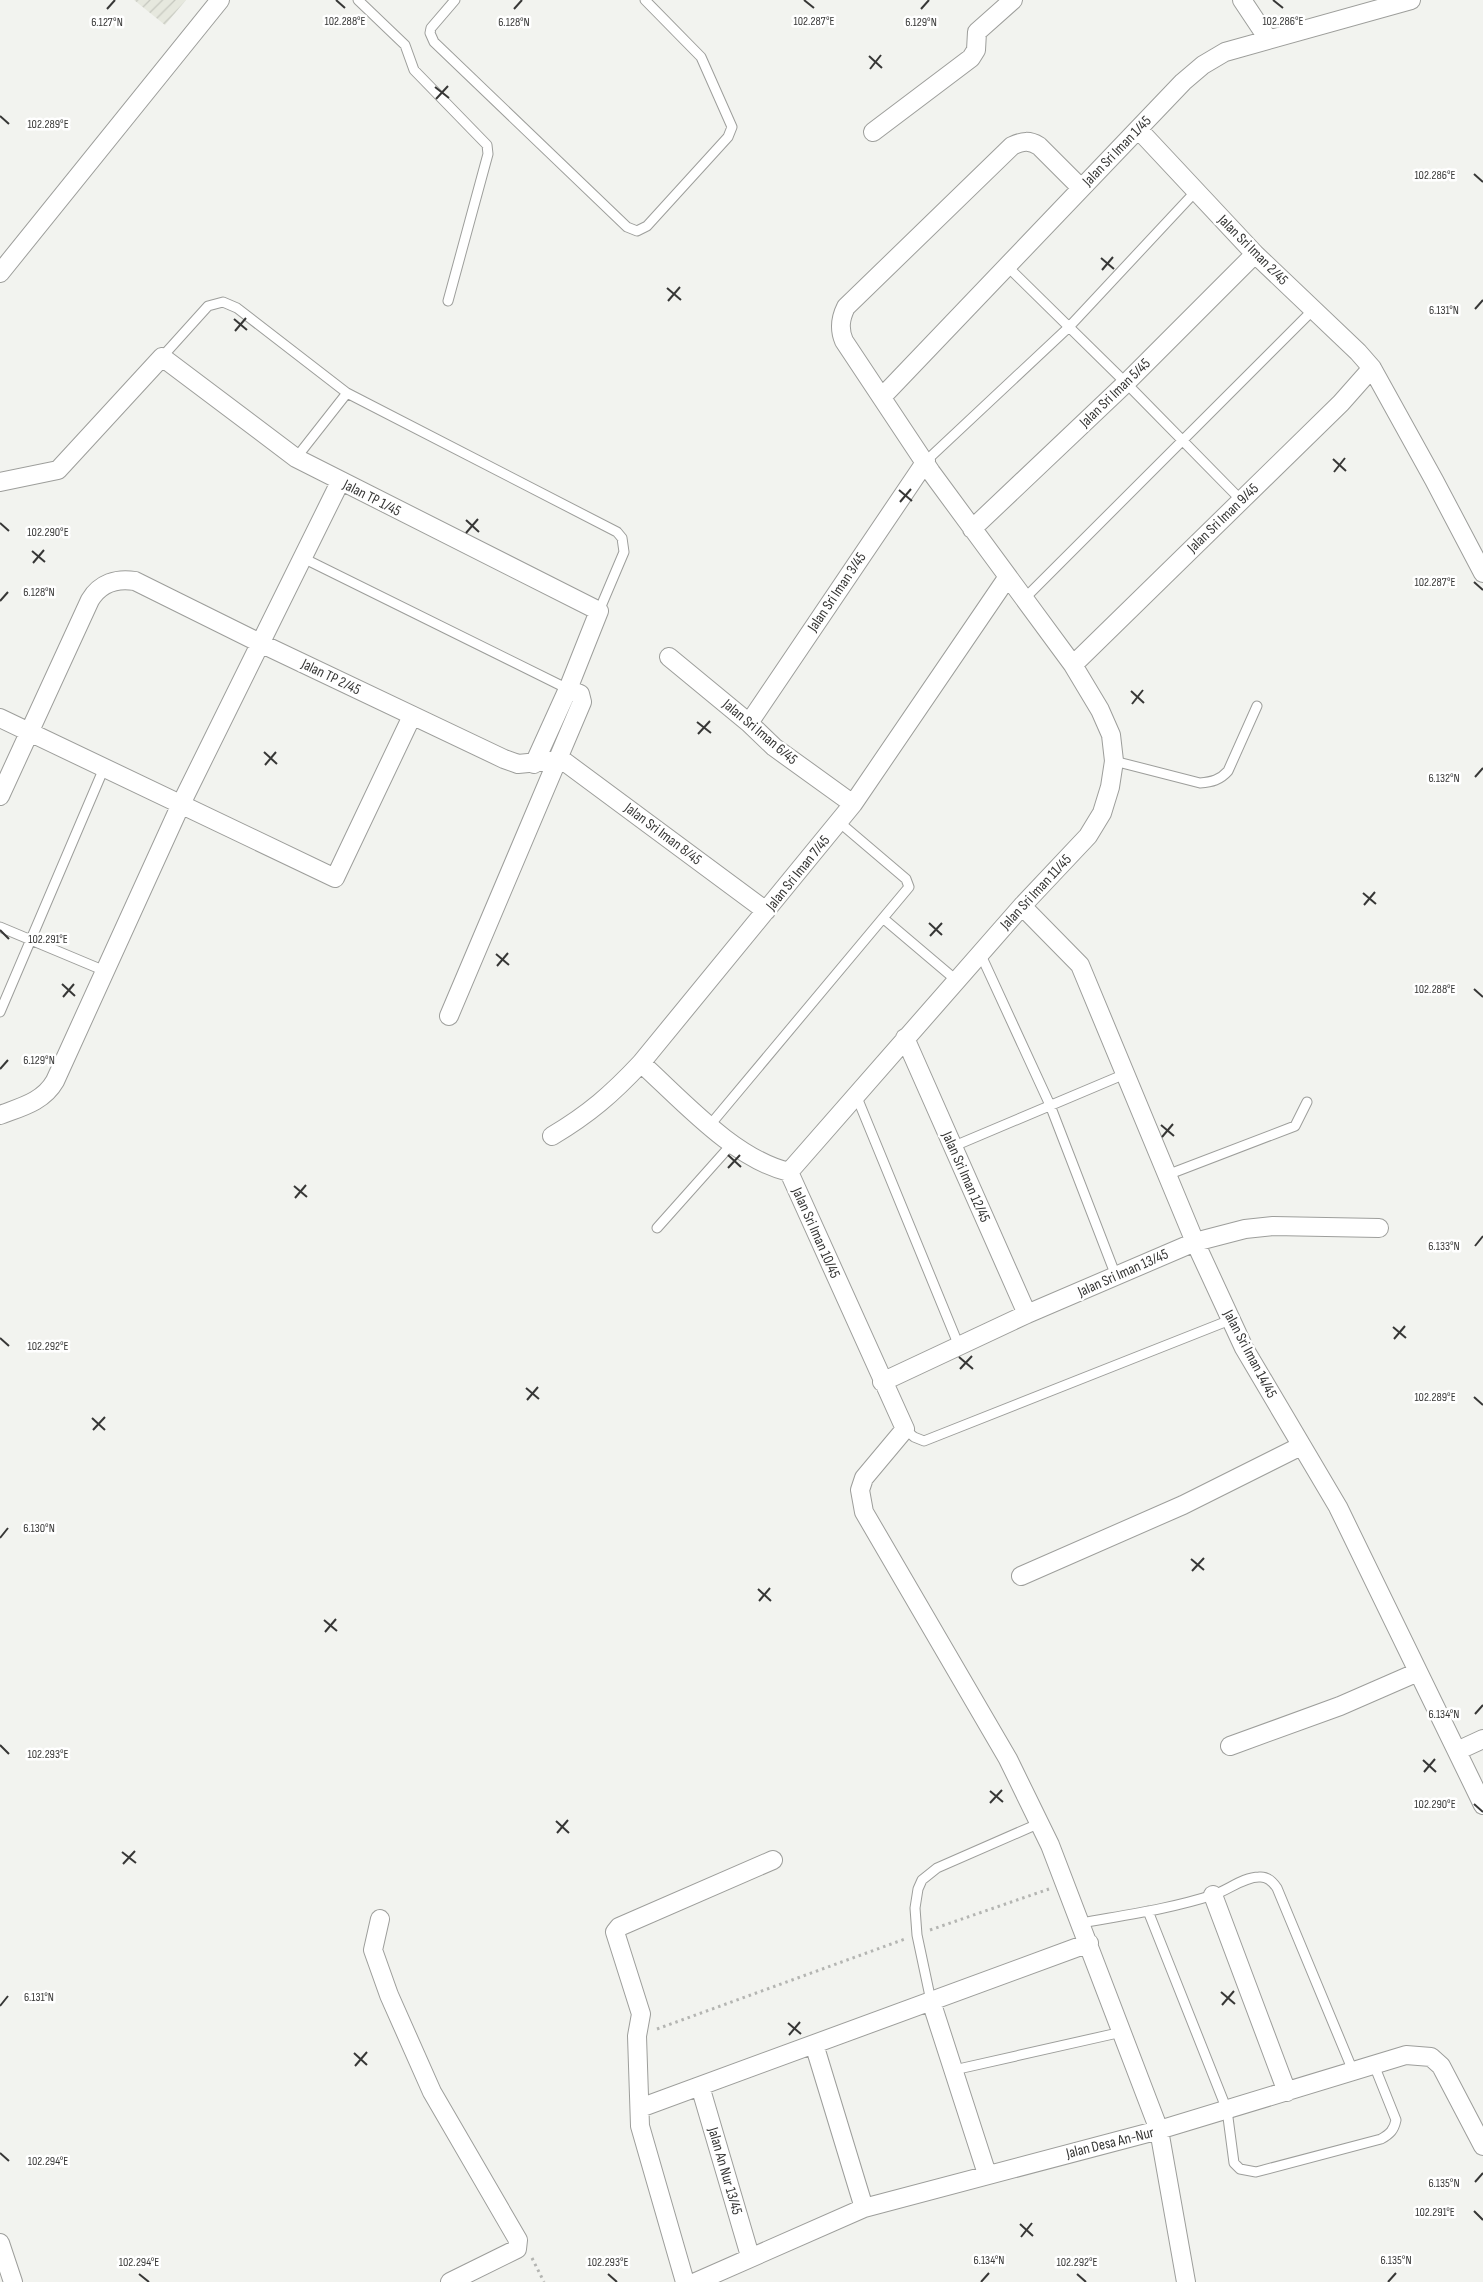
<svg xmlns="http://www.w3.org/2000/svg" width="1483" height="2282" font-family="'Sofia Sans Condensed',sans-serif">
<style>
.industrial{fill:url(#industrial-furrows)}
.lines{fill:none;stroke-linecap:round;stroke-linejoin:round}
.lane-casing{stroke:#9d9e9b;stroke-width:11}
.street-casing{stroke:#9d9e9b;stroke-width:20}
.path{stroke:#b4b5b2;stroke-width:3;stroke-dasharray:2.5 4;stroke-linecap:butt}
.lane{stroke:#fff;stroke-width:9}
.street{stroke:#fff;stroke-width:18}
.ticks{fill:none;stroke:#373736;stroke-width:2}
.labels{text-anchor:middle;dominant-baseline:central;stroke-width:5;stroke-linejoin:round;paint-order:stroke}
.street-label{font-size:15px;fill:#373736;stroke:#fff}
.ticks-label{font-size:12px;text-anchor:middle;fill:#373736;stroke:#fff;stroke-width:5;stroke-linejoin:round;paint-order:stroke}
</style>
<defs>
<pattern id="industrial-furrows" width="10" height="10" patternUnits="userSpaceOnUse" patternTransform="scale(1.25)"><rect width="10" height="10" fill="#e6e8de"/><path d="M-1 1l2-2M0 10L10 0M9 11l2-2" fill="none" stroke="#c6c8bf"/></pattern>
</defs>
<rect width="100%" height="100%" fill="#f2f3ef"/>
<path class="industrial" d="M134,0h52l-21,25z"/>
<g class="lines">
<g class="lane-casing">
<path id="lane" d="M358,0l47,45 9,25 73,75 1,9 -40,147
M455,0l-24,28 -1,5 4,9 193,185 10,4 10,-5 81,-89 4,-10 -31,-70 -56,-57
M1007,266l119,117 115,117
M162,357l46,-51 15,-4 14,6 110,85 270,139 5,6 2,14 -25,59
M296,458l51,-65
M926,461l143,-134 127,-136
M303,558l265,131
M1024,599l289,-289
M1114,761l86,22c12,-1 20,-3 28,-12l29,-65
M884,919l72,61
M0,927l105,44
M980,953l70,152 66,171
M0,1012l104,-244
M856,1095l103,251
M710,1125l199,-238 -3,-8 -67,-57
M952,1147l173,-73
M1167,1175l128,-49 12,-24
M657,1228l74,-83
M905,1429l9,8 10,4 306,-121
M1148,1911l79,199 7,53 6,6 16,3 125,-33c9,-5 13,-9 15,-19l-22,-55
M1081,1923c44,-8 89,-14 132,-28 14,-4 30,-18 46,-18 8,-1 14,5 18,11l76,183
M931,2001l-14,-66 -2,-27 3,-19 4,-9 15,-12 103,-45
M954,2070l168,-38"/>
</g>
<g class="street-casing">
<path id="street" d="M1242,0l26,39
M1138,129l117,125 103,98 14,16 62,112 49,93
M873,132l98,-74 5,-8 1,-18 36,-32
M0,273l220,-273
M882,397l301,-315 20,-17 22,-13 186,-52
M0,482l58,-12 104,-113 134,101 303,153 -31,78 -34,75
M972,529l154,-146 129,-129
M669,657l80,66 25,24 79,57
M1073,665l268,-262 31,-35
M0,718l335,160 77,-162
M749,723l177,-262
M0,796l90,-196c10,-17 27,-22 45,-19l125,62 244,116 14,5 41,-4 6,2 201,149
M1022,906l58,59 115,277 49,106 94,159 145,298
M449,1016l133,-314 -2,-8 -12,-5
M905,1038l122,276
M641,1063c42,38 93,96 148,109l116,257 -41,49 -4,12 4,22 144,247 42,86 109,285 27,152
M0,1115c21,-8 43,-13 55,-34l126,-277 159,-322
M552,1136c37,-22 60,-42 89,-73l212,-259 154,-226
M789,1172l233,-266 66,-70 14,-23 8,-26 4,-26 -3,-26 -11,-25 -27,-45 -142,-193 -87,-131c-5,-12 -4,-22 2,-34l166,-161c11,-5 17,-6 27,0l42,42
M882,1382l145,-68 168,-72 50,-13 28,-3 106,2
M1021,1576l162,-71 118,-59
M1230,1746l110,-40 78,-34
M1457,1751l26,-12
M1213,1895l74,197
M380,1919l-7,31 16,45 43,97 86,148 -1,9 -67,33
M931,2001l56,173
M814,2044l50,164
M700,2086l50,170
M640,2108l449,-165
M0,2243l13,39
M685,2282l-45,-156 -3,-90 4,-22 -26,-82 4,-5 154,-67
M696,2282l168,-74 295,-78 247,-75 25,2 10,9 42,80"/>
</g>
<path class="path" d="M930,1930l119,-41
M657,2029l248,-90
M532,2258l12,24"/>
<use href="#lane" class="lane"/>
<use href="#street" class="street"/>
</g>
<path class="ticks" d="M336,0l9,8M804,0l10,8M1273,0l10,8M107,9l8,-9M514,9l8,-9M921,9l8,-9M869,56l13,12M870,69l11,-14M435,87l14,11M436,99l12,-13M0,116l9,8M1474,174l9,8M1101,258l13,11M1102,270l11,-13M667,288l14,12M668,301l12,-14M1475,309l8,-9M234,319l13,11M235,331l11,-13M1333,459l13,12M1334,472l11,-14M899,490l13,11M900,502l11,-13M466,520l13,12M0,523l9,8M466,533l12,-14M32,551l13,11M33,563l11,-13M1474,582l9,8M0,601l8,-9M1131,691l13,12M1132,704l11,-14M697,722l14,11M698,734l12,-13M264,752l13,12M265,765l11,-13M1475,777l8,-9M1363,893l13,11M1364,905l11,-13M929,923l13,12M0,930l9,9M930,936l12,-13M496,954l13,11M497,966l11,-13M62,984l13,12M1474,989l9,8M63,997l11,-13M0,1069l8,-9M1161,1125l13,11M1162,1137l11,-13M728,1155l13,12M728,1168l12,-13M294,1186l13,11M295,1198l11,-13M1475,1246l8,-10M1393,1327l13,11M0,1338l9,8M1394,1339l11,-13M959,1357l14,12M960,1369l12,-13M526,1388l13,11M1474,1397l9,8M527,1400l11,-13M92,1418l13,12M93,1430l12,-13M0,1538l8,-10M1191,1559l13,11M1192,1571l12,-13M758,1589l13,12M759,1601l11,-13M324,1620l13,11M325,1632l11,-13M1475,1714l8,-9M0,1745l9,9M1423,1760l13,12M1424,1772l11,-13M990,1791l13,11M990,1803l12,-13M1474,1804l9,8M556,1821l13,12M557,1833l11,-13M122,1852l14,11M123,1864l12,-13M1221,1992l14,12M1222,2005l12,-14M0,2006l8,-10M788,2023l13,11M789,2035l11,-13M354,2053l13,12M355,2066l12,-14M0,2153l9,8M1475,2182l8,-9M1474,2211l9,9M1020,2224l13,12M1021,2237l11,-14M139,2274l10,8M608,2274l9,8M1077,2274l9,8M981,2282l8,-9M1388,2282l8,-9"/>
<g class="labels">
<g class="street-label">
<text transform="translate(1117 151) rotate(-46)">Jalan Sri Iman 1/45</text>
<text transform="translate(1253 250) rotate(45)">Jalan Sri Iman 2/45</text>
<text transform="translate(1115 393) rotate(-44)">Jalan Sri Iman 5/45</text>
<text transform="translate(372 498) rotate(27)">Jalan TP 1/45</text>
<text transform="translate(1223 518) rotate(-44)">Jalan Sri Iman 9/45</text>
<text transform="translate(837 592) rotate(-56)">Jalan Sri Iman 3/45</text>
<text transform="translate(331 677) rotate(26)">Jalan TP 2/45</text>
<text transform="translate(760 732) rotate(40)">Jalan Sri Iman 6/45</text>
<text transform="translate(663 834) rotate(37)">Jalan Sri Iman 8/45</text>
<text transform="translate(798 873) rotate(-51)">Jalan Sri Iman 7/45</text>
<text transform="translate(1036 892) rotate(-47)">Jalan Sri Iman 11/45</text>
<text transform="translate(966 1177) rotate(66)">Jalan Sri Iman 12/45</text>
<text transform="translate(816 1233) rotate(66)">Jalan Sri Iman 10/45</text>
<text transform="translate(1123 1273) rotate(-24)">Jalan Sri Iman 13/45</text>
<text transform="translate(1250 1354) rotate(62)">Jalan Sri Iman 14/45</text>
<text transform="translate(1110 2143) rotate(-14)">Jalan Desa An-Nur</text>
<text transform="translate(725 2171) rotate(74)">Jalan An Nur 13/45</text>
</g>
</g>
<g class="ticks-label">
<text x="345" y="25">102.288°E</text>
<text x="814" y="25">102.287°E</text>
<text x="1283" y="25">102.286°E</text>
<text x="107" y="26">6.127°N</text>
<text x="514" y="26">6.128°N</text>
<text x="921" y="26">6.129°N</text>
<text x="48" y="128">102.289°E</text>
<text x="1435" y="179">102.286°E</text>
<text x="1444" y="314">6.131°N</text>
<text x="48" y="536">102.290°E</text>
<text x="1435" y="586">102.287°E</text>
<text x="39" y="596">6.128°N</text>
<text x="1444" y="782">6.132°N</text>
<text x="48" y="943">102.291°E</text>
<text x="1435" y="993">102.288°E</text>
<text x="39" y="1064">6.129°N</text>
<text x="1444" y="1250">6.133°N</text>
<text x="48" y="1350">102.292°E</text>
<text x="1435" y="1401">102.289°E</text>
<text x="39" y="1532">6.130°N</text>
<text x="1444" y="1718">6.134°N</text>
<text x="48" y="1758">102.293°E</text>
<text x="1435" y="1808">102.290°E</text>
<text x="39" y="2001">6.131°N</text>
<text x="48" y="2165">102.294°E</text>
<text x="1444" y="2187">6.135°N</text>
<text x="1435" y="2216">102.291°E</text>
<text x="989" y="2264">6.134°N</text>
<text x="1396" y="2264">6.135°N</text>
<text x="139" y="2266">102.294°E</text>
<text x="608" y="2266">102.293°E</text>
<text x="1077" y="2266">102.292°E</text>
</g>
</svg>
